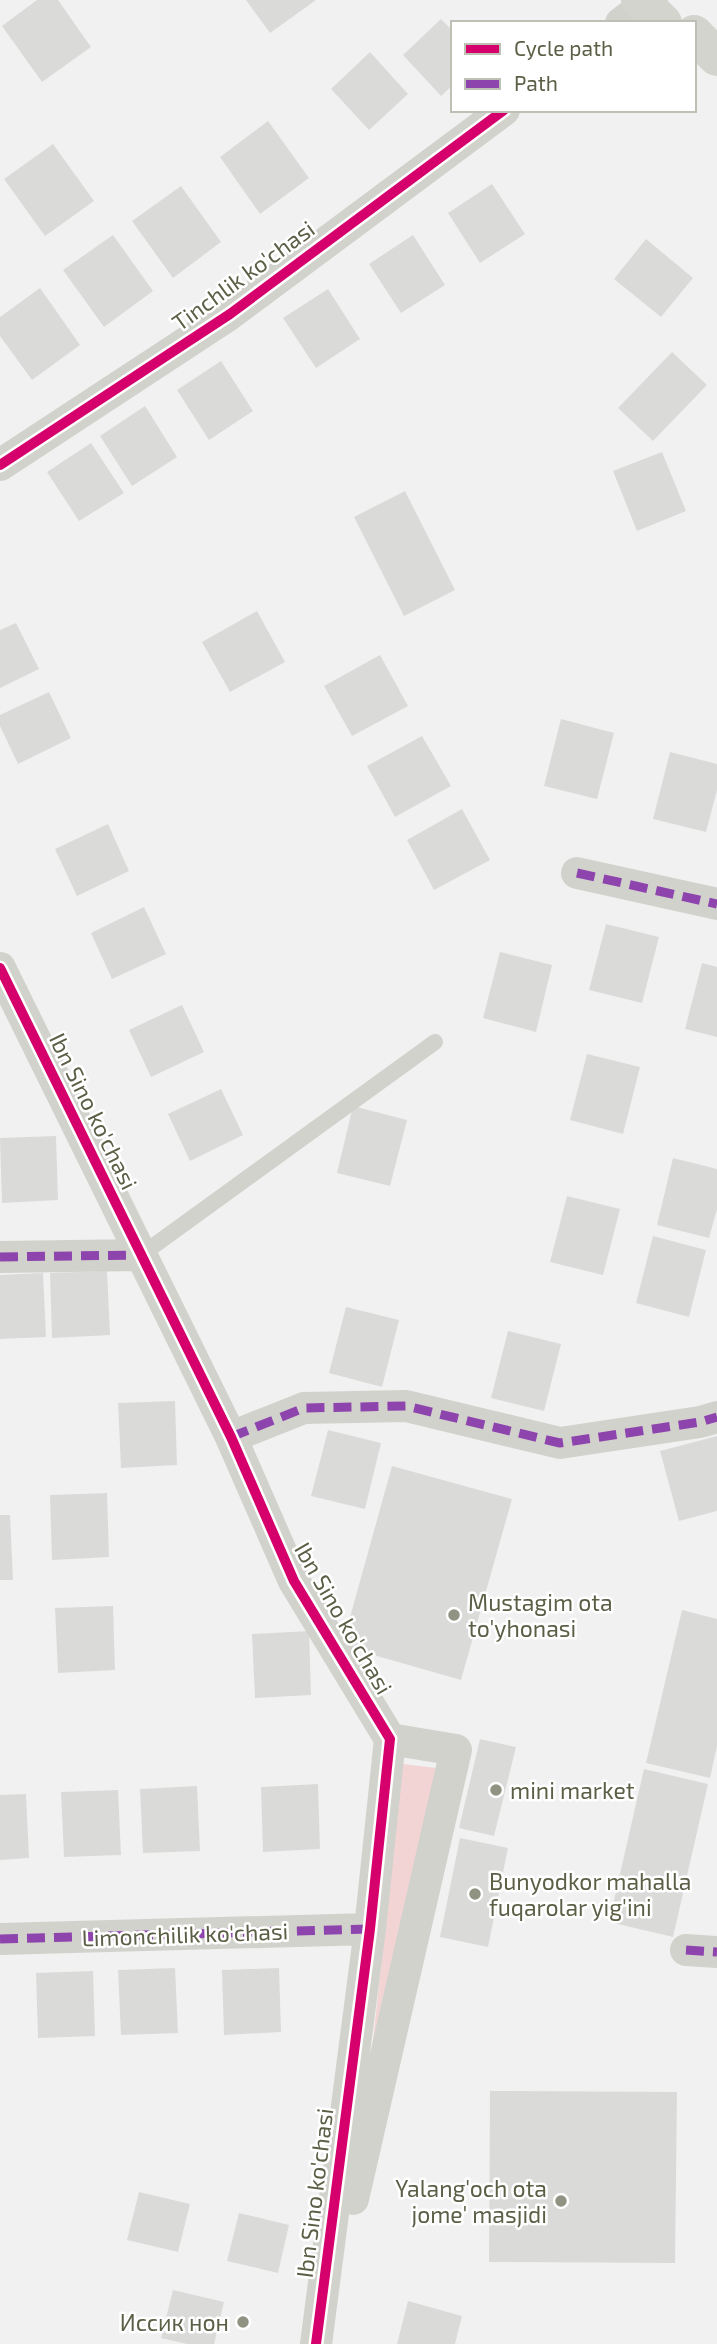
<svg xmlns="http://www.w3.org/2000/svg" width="717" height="2344" font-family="'Exo 2',sans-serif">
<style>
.green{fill:#f3d4d4}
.building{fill:#dadbd9}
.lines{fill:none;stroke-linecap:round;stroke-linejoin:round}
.lane{stroke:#d2d2cd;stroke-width:16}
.street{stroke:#d2d2cd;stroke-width:32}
.secondary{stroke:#d3d4cd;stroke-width:38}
.quiet{stroke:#8e44ad;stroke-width:9;stroke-dasharray:18 9;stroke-linecap:butt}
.cycleway-casing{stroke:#fff;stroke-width:15}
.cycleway{stroke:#d6006c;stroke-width:10}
.poi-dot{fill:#909282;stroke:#fff;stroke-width:2.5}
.labels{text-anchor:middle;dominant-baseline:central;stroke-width:5;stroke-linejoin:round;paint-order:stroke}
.street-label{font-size:23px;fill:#5c5f46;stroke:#fff}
.poi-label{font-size:23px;fill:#5c5f46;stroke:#fff;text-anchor:start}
</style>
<rect width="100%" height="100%" fill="#f1f1f2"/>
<path class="green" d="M403,1764l33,4 -66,300z"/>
<path class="building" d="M37,0h21l33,47 -49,35 -40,-56z
M246,0h70l-46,33z
M441,19l12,12v54l-12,11 -38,-41z
M370,52l38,42 -39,36 -38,-41z
M268,121l41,57 -49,36 -40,-57z
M53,144l41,57 -49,35 -41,-57z
M492,184l33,50 -45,29 -32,-50z
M181,186l40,56 -48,36 -41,-57z
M113,235l40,56 -49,36 -41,-57z
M413,235l32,50 -44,28 -32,-49z
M646,239l47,39 -32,39 -47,-38z
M40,288l40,57 -48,35 -32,-44v-19z
M328,289l32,50 -44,29 -33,-50z
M672,352l35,33 -54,56 -35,-33z
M221,361l32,50 -44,29 -32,-50z
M145,406l32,51 -45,29 -32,-50z
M91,443l33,50 -45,28 -32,-49z
M662,452l24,59 -49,20 -24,-60z
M405,491l50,99 -51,26 -50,-99z
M257,611l28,51 -55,30 -28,-50z
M16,623l23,46 -39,19v-58z
M380,655l28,51 -56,30 -28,-50z
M49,692l22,46 -53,26 -18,-38v-11z
M561,719l53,14 -17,66 -53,-13z
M422,736l29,50 -56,31 -28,-51z
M670,752l47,12v26l-11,42 -53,-13z
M462,809l28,51 -56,30 -27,-50z
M108,824l21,47 -52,25 -22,-47z
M144,907l22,47 -54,25 -21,-46z
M606,924l53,13 -17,66 -53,-13z
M500,952l52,13 -16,67 -53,-14z
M702,963l15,4v70l-32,-8z
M182,1005l22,47 -53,25 -22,-47z
M587,1054l53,13 -17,67 -53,-14z
M221,1089l22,46 -53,26 -22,-47z
M353,1106l54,14 -17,66 -53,-13z
M56,1136l2,64 -56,3 -2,-65z
M673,1158l44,11v40l-8,29 -52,-13z
M567,1196l53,13 -17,66 -53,-13z
M653,1236l53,14 -17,67 -53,-14z
M107,1271l3,64 -58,3 -2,-65z
M43,1273l3,64 -46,2v-64z
M346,1307l53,13 -17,67 -53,-14z
M508,1331l53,13 -17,67 -53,-13z
M175,1401l2,64 -56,3 -3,-65z
M328,1430l53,13 -16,66 -54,-13z
M717,1436v75l-38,10 -19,-70z
M392,1466l120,33 -51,181 -119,-34z
M107,1493l2,64 -57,3 -2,-65z
M0,1515h10l3,65h-13z
M113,1606l2,64 -57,3 -3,-65z
M682,1610l35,9v127l-7,32 -64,-15z
M309,1631l2,64 -56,3 -3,-64z
M480,1739l36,8 -22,89 -35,-8z
M644,1769l64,15 -35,153 -64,-15z
M318,1784l2,65 -57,3 -2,-65z
M197,1786l3,65 -57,2 -3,-64z
M118,1790l3,65 -57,2 -3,-65z
M26,1794l3,64 -29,2v-65z
M460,1838l48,10 -20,99 -48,-10z
M175,1968l3,65 -57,2 -3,-65z
M279,1968l2,64 -57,3 -2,-65z
M93,1971l2,65 -57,2 -2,-65z
M490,2091l187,1 -2,171 -186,-1z
M139,2192l51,12 -12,48 -51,-12z
M239,2213l50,12 -11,48 -51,-12z
M173,2290l51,12 -10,42h-27l-26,-6z
M408,2301l54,15 -7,28h-58z"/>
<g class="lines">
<path class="lane" d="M141,1255l294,-213"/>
<path class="street" d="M621,23l31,-23
M0,465l230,-151 274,-204
M577,873l140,31
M0,968l231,469 63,144 96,158 -20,190 -54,415
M0,1257l141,-2
M231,1437l73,-29 102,-2 154,37 140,-21 17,-5
M0,1939l370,-10
M686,1950l31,2
M353,2199l103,-449 -66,-11"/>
<path class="secondary" d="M640,0l23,23
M694,34l23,23"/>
<path class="quiet" d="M577,873l140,31
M0,1257l141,-2
M231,1437l73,-29 102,-2 154,37 140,-21 17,-5
M0,1939l370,-10
M686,1950l31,2"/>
<g class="cycleway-casing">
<path id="cycleway" d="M0,465l230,-151 274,-204
M0,968l231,469 63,144 96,158 -20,190 -54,415"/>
</g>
<use href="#cycleway" class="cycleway"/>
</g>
<g class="poi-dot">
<circle cx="454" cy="1615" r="7"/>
<circle cx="496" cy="1790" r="7"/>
<circle cx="475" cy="1894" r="7"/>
<circle cx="561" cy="2201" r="7"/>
<circle cx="243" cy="2322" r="7"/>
</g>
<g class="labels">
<g class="street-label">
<text transform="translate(243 275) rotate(-36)">Tinchlik ko'chasi</text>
<text transform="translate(94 1111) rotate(64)">Ibn Sino ko'chasi</text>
<text transform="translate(344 1618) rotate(60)">Ibn Sino ko'chasi</text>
<text transform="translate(185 1934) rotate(-2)">Limonchilik ko'chasi</text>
<text transform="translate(314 2193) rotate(-83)">Ibn Sino ko'chasi</text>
</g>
<g class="poi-label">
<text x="468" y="1602">Mustagim ota<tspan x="468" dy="26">to'yhonasi</tspan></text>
<text x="510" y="1790">mini market</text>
<text x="489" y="1881">Bunyodkor mahalla<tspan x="489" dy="26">fuqarolar yig'ini</tspan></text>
<text x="547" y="2188" text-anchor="end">Yalang'och ota<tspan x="547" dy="26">jome' masjidi</tspan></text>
<text x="229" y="2322" text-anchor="end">Иссик нон</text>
</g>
</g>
<rect x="451" y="21" width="245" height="91" fill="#ffffff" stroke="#bebfb5" stroke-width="2"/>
<rect x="465" y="44" width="35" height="10" fill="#d6006c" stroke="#bebfb5" stroke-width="2"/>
<text x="514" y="56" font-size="21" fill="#5c5f46">Cycle path</text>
<rect x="465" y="79" width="35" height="10" fill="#8e44ad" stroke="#bebfb5" stroke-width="2"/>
<text x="514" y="91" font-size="21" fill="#5c5f46">Path</text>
</svg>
